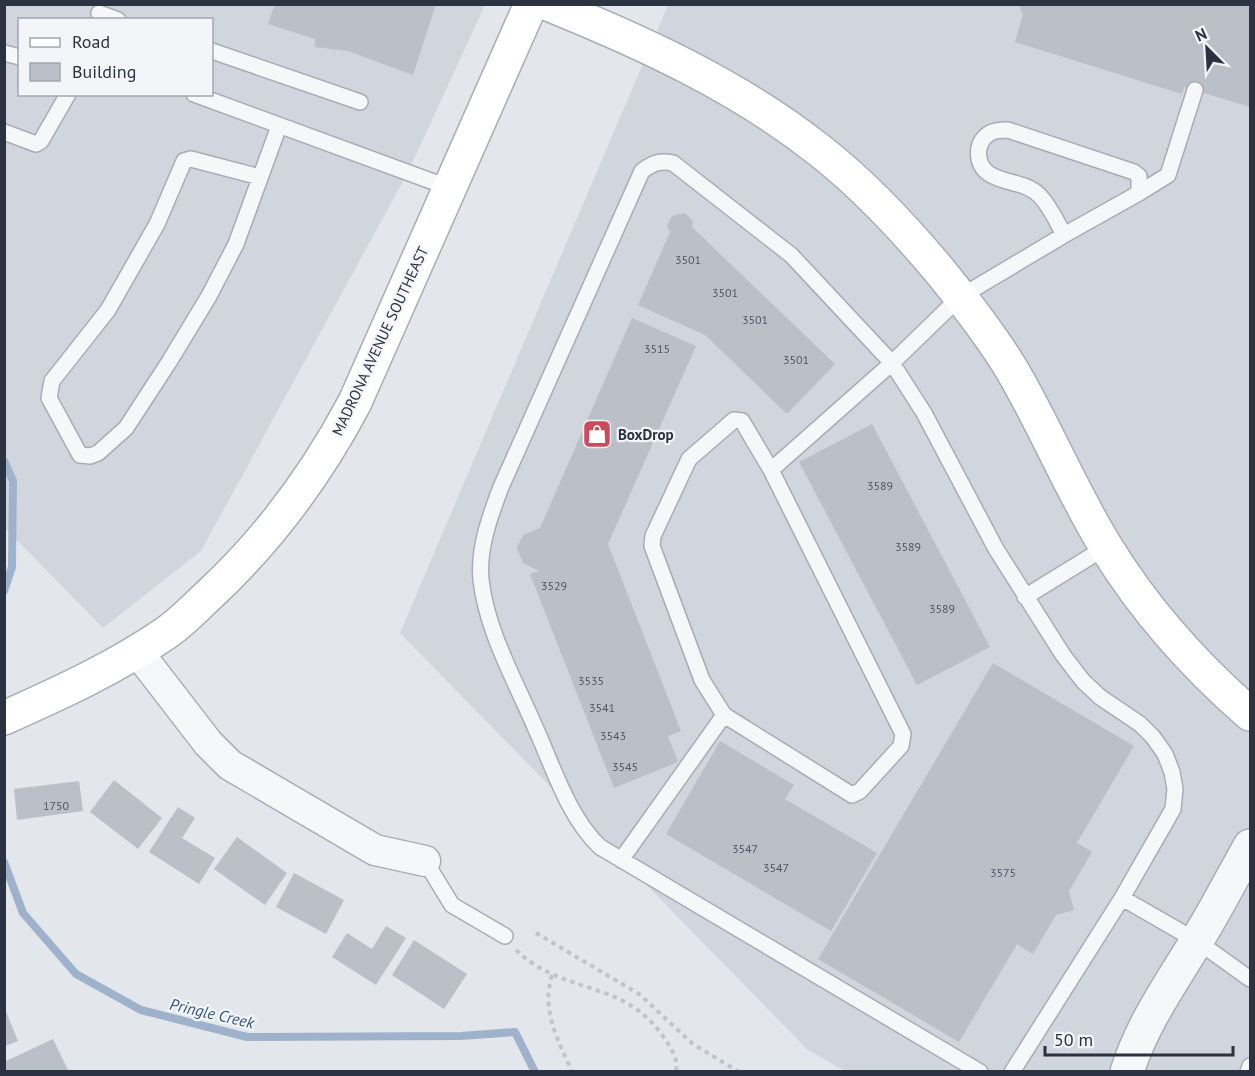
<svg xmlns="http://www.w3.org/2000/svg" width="1255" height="1076" font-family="'PT Sans',sans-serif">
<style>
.built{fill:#d1d5dd;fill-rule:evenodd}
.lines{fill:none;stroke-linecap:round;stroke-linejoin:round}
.stream{stroke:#9eb3cb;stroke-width:8}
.building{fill:#babfc8}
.service-casing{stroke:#a8adb5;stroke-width:18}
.minor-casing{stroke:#a8adb5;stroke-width:33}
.tertiary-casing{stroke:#a8adb5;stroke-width:36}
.secondary-casing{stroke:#a8adb5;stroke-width:36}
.path{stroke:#c1c4ca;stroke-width:4;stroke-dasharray:4.5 4.5;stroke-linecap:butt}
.service{stroke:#f6f7f9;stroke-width:15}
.minor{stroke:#f6f7f9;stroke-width:30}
.tertiary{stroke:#f6f7f9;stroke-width:33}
.secondary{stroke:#fff;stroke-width:33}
.labels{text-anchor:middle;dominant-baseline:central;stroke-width:4.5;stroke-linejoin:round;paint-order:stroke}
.number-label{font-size:12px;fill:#4f5664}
.street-label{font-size:15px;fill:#2b3343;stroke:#f3f5f8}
.poi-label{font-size:15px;font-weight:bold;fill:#2b3343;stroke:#f3f5f8;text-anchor:start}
.water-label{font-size:16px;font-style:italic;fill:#345178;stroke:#f3f5f8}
</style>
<rect width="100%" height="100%" fill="#e3e6eb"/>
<path class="built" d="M4,5h481l-77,167 -207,379 -98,77 -98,-100zM20,20h192v74h-192z
M668,5h582v1066h-405l-37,-21 -408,-417z"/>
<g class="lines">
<path class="stream" d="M4,461l9,20 -1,86 -8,24
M4,862l19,51 53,61 65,36 106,27 214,-1 54,-4 20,40"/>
</g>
<path class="building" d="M275,4h151l9,3 -22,68 -65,-24 -33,-4v-8l-47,-15z
M1018,4h232v103l-66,-20 -2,7 -167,-52 8,-28z
M685,213l8,8 -1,6 143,137 -48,50 -82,-79 -67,-30 32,-73 -3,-6 5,-10z
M632,318l64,28 -88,198 73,187 -13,5 10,26 -64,26 -84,-214 9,-3 -16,-8 -6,-15 6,-13 17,-7z
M872,424l118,223 -73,38 -118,-223z
M993,663l141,83 -57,97 15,9 -23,39 5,19 -18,5 -23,39 -16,-10 -58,98 -141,-83z
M720,741l74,44 -9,14 92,54 -46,78 -165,-97z
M114,780l48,38 -24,31 -48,-37z
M79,781l4,30 -66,9 -3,-31z
M178,807l17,11 -13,20 33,20 -16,26 -50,-32z
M237,837l50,36 -22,32 -51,-36z
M294,873l50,27 -18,34 -50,-27z
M386,926l20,12 -30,47 -44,-28 15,-24 25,16z
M414,940l53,34 -23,35 -52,-34z
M5,1009l13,32 -13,5z
M53,1039l16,33h-65v-10z"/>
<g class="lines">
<g class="service-casing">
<path id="service" d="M99,13l19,7
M212,51l148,51
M4,53l16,4
M194,94l256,94
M4,132l32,12 5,-3 27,-47
M260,177l-69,-18 -7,2 -27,63 -49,86 -56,71 -3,17 31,57 10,1 8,-3 28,-25 43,-66 40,-66 27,-52 43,-118
M1139,193l29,-18 27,-85
M771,470l121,-107 68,-66 104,-62c-7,-13 -14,-29 -25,-40 -14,-14 -36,-11 -51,-22 -13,-10 -13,-31 2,-40 5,-3 12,-3 18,-3l126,42 5,4v17l-75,42
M1025,597l81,-50
M621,860l103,-145 -22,-35 -50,-134 1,-10 36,-77 45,-39 8,1 29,49 132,264 -2,12 -41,45 -8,4 -128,-80
M425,861l27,44 53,31
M1122,898l75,43 53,38
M980,1072l-380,-225c-32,-30 -47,-81 -65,-120 -20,-47 -48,-95 -54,-147 -3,-32 9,-64 20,-93l141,-316c11,-8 18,-11 31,-8l118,92 101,108 32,50 72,136 67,106 20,26 17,16 40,27 13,13 12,17 7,18 3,17 -2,20 -51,89 -110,174
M1248,1072l2,-6"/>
</g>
<g class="minor-casing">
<path id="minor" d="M137,651l71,92 22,22 145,85 50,11"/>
</g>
<g class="tertiary-casing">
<path id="tertiary" d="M1127,1072c15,-48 43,-87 69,-130 19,-31 36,-64 54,-96"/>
</g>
<g class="secondary-casing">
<path id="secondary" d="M548,4c96,39 190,82 271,146 45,35 84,77 120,120 26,32 52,65 73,100 34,58 59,120 94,177 38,62 90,120 144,167
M4,718c56,-25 111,-50 162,-85 16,-11 30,-26 44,-39 60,-56 107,-120 145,-192l176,-398"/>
</g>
<path class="path" d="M536,933l103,61 54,50 46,28
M516,950c40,39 94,33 130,67 8,7 15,16 21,25 6,10 11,17 9,30
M552,975c-11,37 6,64 20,97"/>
<use href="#service" class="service"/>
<use href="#minor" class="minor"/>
<use href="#tertiary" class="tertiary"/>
<use href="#secondary" class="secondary"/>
</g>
<defs>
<g id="shop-square" transform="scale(1.5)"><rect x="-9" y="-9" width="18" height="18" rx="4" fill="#cf495b" stroke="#f3f5f8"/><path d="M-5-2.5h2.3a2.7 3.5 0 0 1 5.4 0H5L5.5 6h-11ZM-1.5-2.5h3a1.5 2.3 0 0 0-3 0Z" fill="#fff"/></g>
</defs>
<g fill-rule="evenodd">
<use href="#shop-square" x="597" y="434"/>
</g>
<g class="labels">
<g class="number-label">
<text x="688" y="259">3501</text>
<text x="725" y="292">3501</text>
<text x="755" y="319">3501</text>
<text x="657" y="348">3515</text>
<text x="796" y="359">3501</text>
<text x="880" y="485">3589</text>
<text x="908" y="546">3589</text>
<text x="554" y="585">3529</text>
<text x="942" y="608">3589</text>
<text x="591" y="680">3535</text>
<text x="602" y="707">3541</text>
<text x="613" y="735">3543</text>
<text x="625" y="766">3545</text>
<text x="56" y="805">1750</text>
<text x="745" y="848">3547</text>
<text x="776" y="867">3547</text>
<text x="1003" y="872">3575</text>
</g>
<g class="street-label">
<text transform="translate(380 341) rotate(-65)">MADRONA AVENUE SOUTHEAST</text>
</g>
<g class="poi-label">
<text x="618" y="434">BoxDrop</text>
</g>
<g class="water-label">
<text transform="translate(212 1013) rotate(13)">Pringle Creek</text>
</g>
</g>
<rect width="1255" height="1076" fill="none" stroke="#2b3343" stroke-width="12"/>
<rect x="18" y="18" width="195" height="78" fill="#f3f5f8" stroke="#a3a7b0" stroke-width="1.5"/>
<rect x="30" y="38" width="30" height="9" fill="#ffffff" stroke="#a3a7b0" stroke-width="1.5"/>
<text x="72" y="48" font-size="18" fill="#2b3343">Road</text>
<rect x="30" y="63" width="30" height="18" fill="#babfc8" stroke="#a3a7b0" stroke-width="1.5"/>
<text x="72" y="78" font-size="18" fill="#2b3343">Building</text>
<g transform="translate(1207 48) rotate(336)" stroke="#f3f5f8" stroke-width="4.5" paint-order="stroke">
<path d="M0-4.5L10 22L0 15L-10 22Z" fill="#2b3343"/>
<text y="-9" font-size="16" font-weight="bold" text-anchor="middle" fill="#2b3343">N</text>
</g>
<path d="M1045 1046v9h188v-9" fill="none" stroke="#2b3343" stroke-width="3"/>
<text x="1054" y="1046" font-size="18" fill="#2b3343" stroke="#f3f5f8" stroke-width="4.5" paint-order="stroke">50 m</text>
</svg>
